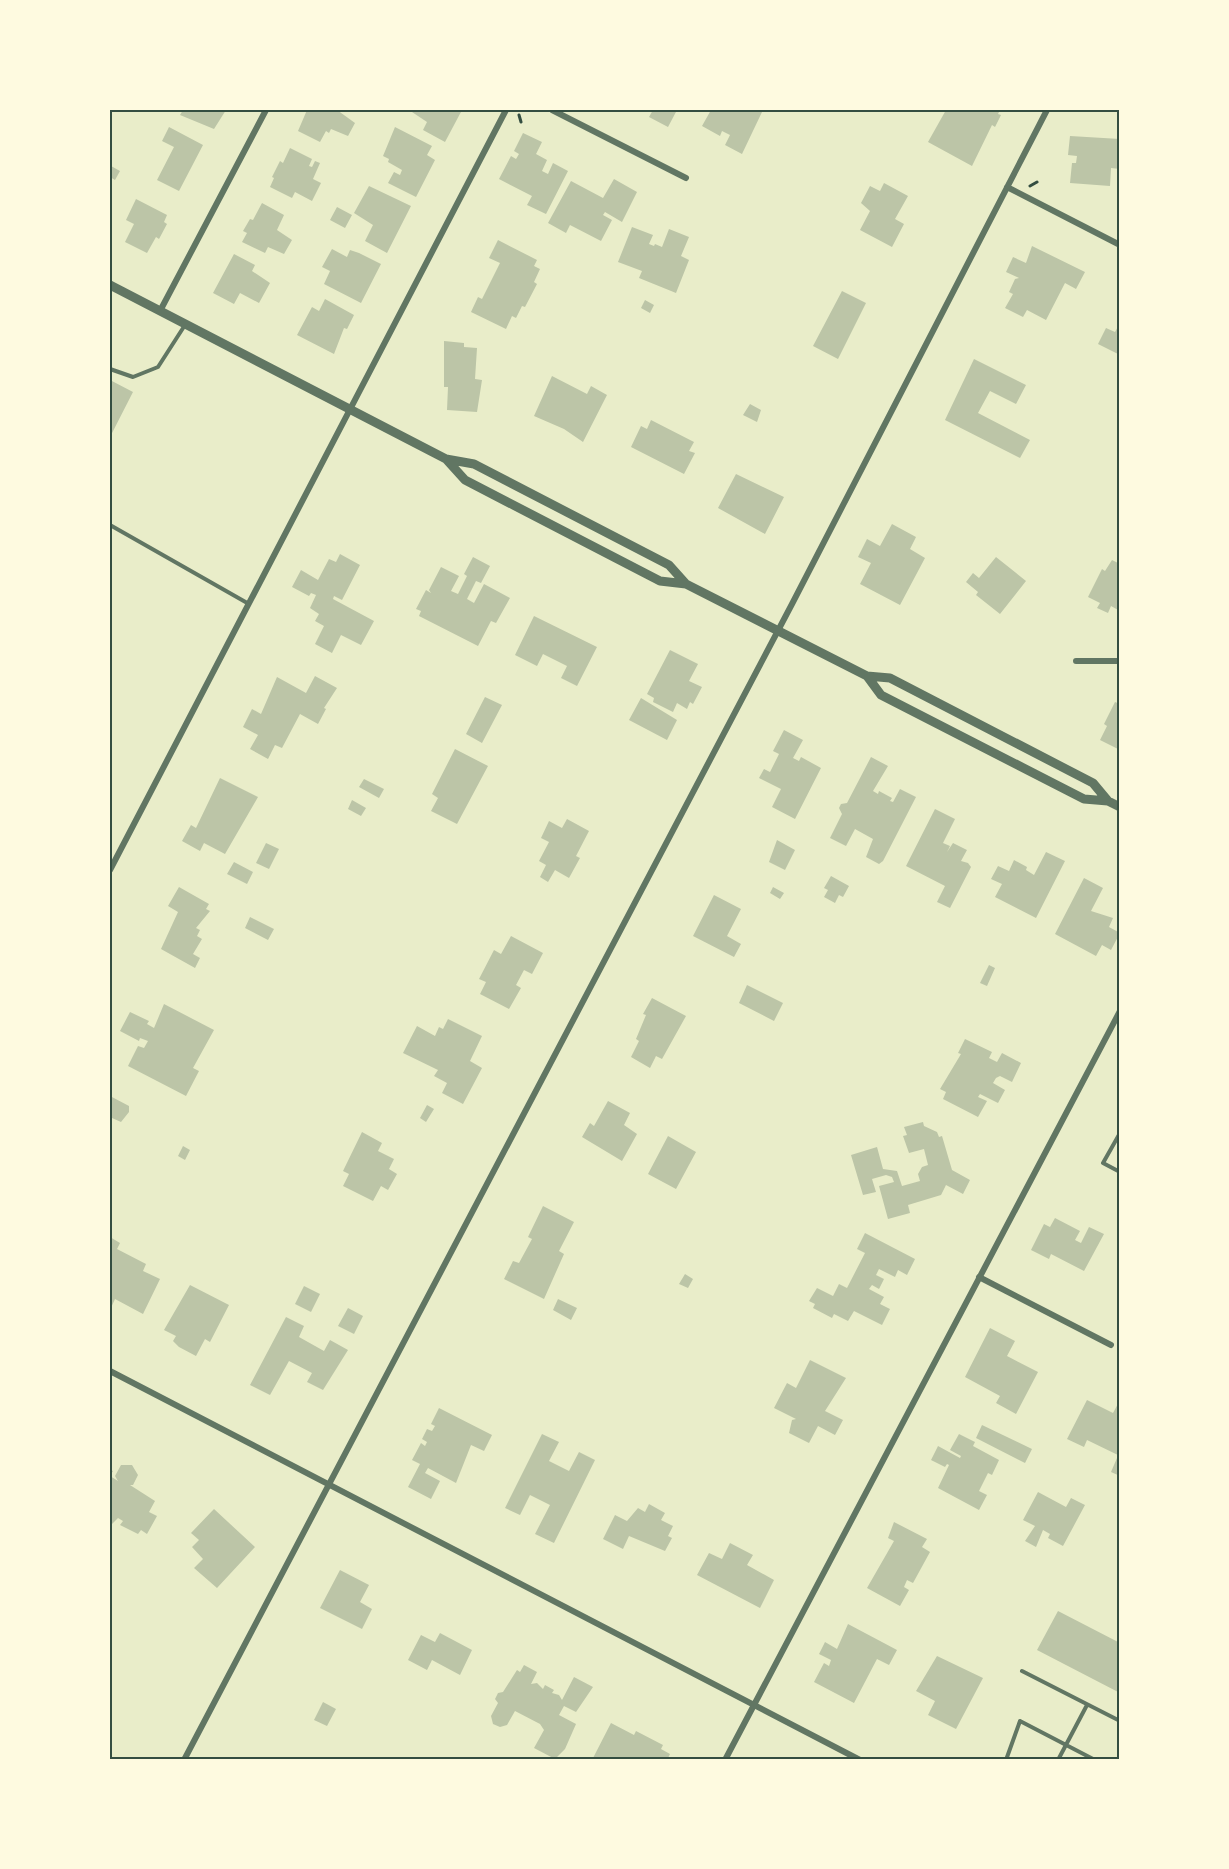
<svg xmlns="http://www.w3.org/2000/svg" width="1229" height="1869" font-family="Spectral,serif">
<style>
.building{fill:#bcc5a7}
.lines{fill:none;stroke-linecap:round;stroke-linejoin:round}
.path{stroke:#344e41;stroke-width:3}
.service{stroke:#617663;stroke-width:4}
.minor{stroke:#617663;stroke-width:6}
.tertiary{stroke:#617663;stroke-width:9}
.neatline{fill:none;stroke:#344e41;stroke-width:2}
</style>
<rect width="100%" height="100%" fill="#e9edc9"/>
<path class="building" d="M183,110h43l-12,19 -34,-14z
M307,110h30l18,13 -7,13 -17,-7 -2,4 -3,-2 -6,11 -22,-11z
M409,110h53l-17,32 -22,-12 4,-8z
M653,110h24l-9,17 -19,-10z
M711,110h47l4,2 -20,42 -17,-9 5,-10 -8,-4 -2,5 -18,-10z
M946,110h54l-2,4 3,1 -6,12 -3,-2 -20,41 -44,-24z
M169,127l34,18 -24,46 -22,-11 17,-33 -12,-6z
M395,127l37,19 -5,9 8,5 -19,37 -28,-14 6,-11 6,3 2,-5 -14,-8 1,-3 -6,-3z
M523,133l19,9 -6,12 11,6 -5,11 6,3 5,-11 15,8 -22,43 -19,-9 5,-9 -33,-17 12,-23 5,3 3,-5 -5,-3z
M1070,136l50,3v30l-9,-1 -1,18 -40,-3 2,-20h4l1,-7 -9,-1z
M290,148l22,11 -3,7 3,1 3,-6 5,2 -7,16 8,4 -9,18 -17,-9 -3,6 -22,-11 4,-9 -2,-1 8,-16 3,2z
M111,166l9,5 -5,9 -5,-3z
M614,179l23,13 -15,30 -17,-10 -2,3 9,5 -11,21 -31,-16 -4,8 -18,-10 23,-42 32,17z
M884,183l24,13 -13,23 9,5 -12,23 -32,-17 10,-19 -9,-8 9,-17 10,5z
M369,186l42,20 -24,47 -22,-12 8,-16 -19,-12z
M136,199l31,16 -3,7 3,2 -8,15 -3,-2 -9,16 -22,-11 9,-18 -8,-4z
M262,203l22,12 -7,15 15,10 -8,14 -16,-7 -3,6 -23,-11 5,-9 -4,-2 7,-12 3,1z
M337,207l15,8 -7,13 -15,-8z
M632,227l21,8 -4,9 5,2 1,-2 7,3 7,-18 20,8 -8,19 8,4 -13,33 -37,-15 3,-7 -24,-9z
M498,240l39,20 -3,6 6,3 -6,13 3,2 -12,23 -3,-1 -6,12 -4,-2 -6,13 -35,-17 7,-15 4,2 18,-36 -11,-5z
M1032,246l53,26 -9,17 -11,-6 -19,37 -19,-10 -4,7 -18,-9 8,-14 -4,-2 6,-13 4,-1 -13,-6 7,-15 13,6z
M332,249l15,8 3,-7 9,3 22,11 -20,39 -37,-19 6,-13 -8,-4z
M234,254l21,11 -3,6 18,12 -11,20 -19,-10 -6,11 -21,-11z
M842,291l24,12 -28,56 -25,-13z
M325,299l29,16 -7,14 -3,-1 -10,26 -37,-19 15,-28 7,4z
M645,300l9,5 -4,8 -9,-5z
M1120,323v32l-22,-11 8,-16 9,4z
M444,341l20,2v4l13,1 -2,31 7,1 -5,32 -30,-2 1,-23h-4z
M974,359l52,26 -10,19 -26,-13 -12,22 52,27 -10,18 -75,-38z
M552,376l35,18 4,-8 16,9 -24,47 -19,-13 -30,-13z
M110,380l23,12 -23,45z
M750,404l11,6 -4,12 -14,-7z
M651,420l43,22 -5,9 6,2 -11,21 -53,-27 10,-21 6,3z
M736,474l48,23 -19,37 -47,-26z
M892,524l24,13 -6,12 15,9 -25,47 -40,-21 11,-21 -13,-6 9,-18 13,7z
M340,554l20,11 -18,35 -8,-4 -1,3 41,22 -13,24 -20,-10 -9,18 -17,-9 9,-18 -9,-5 4,-7 -9,-6 6,-13 -5,-2 -2,3 -17,-9 9,-17 17,10 11,-21 7,3z
M473,557l17,9 -9,17 -5,-2 -9,18 7,4 10,-19 26,14 -14,25 -5,-2 -13,25 -59,-30 2,-5 -5,-2 10,-19 5,3 -2,-3 12,-23 18,9 -8,15 7,3 9,-18 -3,-2z
M996,557l30,24 -26,33 -24,-19 2,-3 -12,-10 7,-9 6,5z
M1112,560l8,4v47l-9,-5 -3,7 -11,-5 3,-5 -12,-6 14,-28 3,2z
M534,616l63,31 -20,39 -16,-8 6,-12 -24,-12 -6,12 -22,-11z
M670,650l28,14 -9,17 13,6 -9,17 -3,-2 -3,7 -10,-6 -4,9 -20,-10 1,-4 -7,-4z
M315,676l22,12 -13,20 2,1 -8,15 -18,-10 -18,34 -7,-3 -7,14 -18,-10 8,-14 -15,-8 9,-18 9,5 16,-37 29,16z
M485,697l17,8 -20,38 -16,-9z
M641,698l36,22 -10,20 -38,-20z
M1115,702l5,2v46l-20,-10 7,-14 -3,-2z
M784,730l19,10 -10,18 6,3 2,-4 20,11 -26,51 -23,-12 9,-18 -22,-11 5,-9 6,3 9,-18 -6,-3z
M455,749l33,17 -31,58 -26,-13 7,-13 -6,-4z
M871,757l17,9 -15,25 5,3 1,-3 13,7 -2,3 3,1 7,-13 16,8 -33,64 -4,3 -13,-7 7,-18 -18,-10 -9,17 -16,-8 12,-24 -3,-6 2,-4 6,-1z
M220,778l38,19 -33,57 -21,-11 -4,8 -18,-10 9,-16 5,3z
M364,779l20,10 -5,9 -20,-11z
M352,800l14,8 -5,8 -13,-7z
M935,809l20,10 -12,24 7,3 -3,6 6,-9 14,7 -6,11 7,2 3,4 -21,41 -13,-6 8,-16 -39,-20z
M567,819l22,12 -13,25 4,2 -11,20 -14,-8 -7,12 -8,-5 6,-12 -7,-4 10,-19 -8,-4 8,-17 13,7z
M777,840l18,10 -10,20 -16,-8z
M266,843l13,6 -10,20 -13,-6z
M1046,852l19,9 -29,57 -41,-21 7,-13 -11,-5 7,-13 11,5 5,-11 13,7 -1,3 8,5z
M234,862l19,10 -6,12 -20,-10z
M831,876l18,10 -6,11 -4,-2 -4,8 -11,-6 4,-7 -4,-2z
M1084,878l19,10 -12,23 22,7 -4,9 11,6 -9,17 -9,-5 -6,11 -41,-22z
M179,887l30,17 -3,5 4,2 -14,17 4,2 -3,6 5,3 -9,15 7,4 -5,10 -34,-19 17,-37 -10,-6z
M773,887l11,6 -4,6 -10,-6z
M714,895l27,14 -14,27 14,8 -7,13 -41,-21z
M250,917l24,12 -6,11 -23,-12z
M511,936l32,17 -11,21 -8,-4 -8,15 5,3 -12,21 -29,-15 6,-12 -7,-3 15,-29 7,4z
M989,965l6,3 -8,18 -7,-3z
M747,985l36,18 -9,18 -35,-18z
M652,998l34,18 -24,43 -6,-3 -6,12 -19,-11 8,-16 -3,-2 10,-24 -3,-1z
M164,1004l50,26 -21,38 6,3 -13,25 -58,-30 10,-20 6,2 4,-7 -8,-3 -1,3 -19,-10 10,-19 19,9 -2,3 7,4z
M448,1019l34,17 -12,25 12,7 -19,36 -21,-11 5,-10 -13,-7 4,-6 -35,-17 14,-27 18,10 4,-9 4,2z
M965,1039l27,13 -3,6 8,4 5,-9 19,10 -9,19 -12,-6 -4,2 -3,5 12,7 -7,13 -18,-9 -2,3 9,4 -9,16 -35,-18 3,-7 -6,-3 21,-35 -3,-1z
M110,1096l19,10v6l-8,10 -9,-4 -2,5z
M608,1101l22,12 -6,12 13,9 -15,27 -40,-24 8,-14 4,3z
M427,1105l7,4 -8,13 -6,-4z
M923,1122l1,4 13,6 2,5 3,-1 10,34 18,10 -7,14 -17,-9 -5,10 -33,10 2,8 -22,6 -9,-33 15,-4 -2,-5 -6,-2 -14,4 4,13 -13,3 -12,-40 26,-8 6,22 14,2 5,15 18,-5 -2,-7 4,-7 6,-2 -4,-16 -15,4 -6,-17 4,-1 -3,-8z
M362,1132l20,11 -4,8 16,8 -5,10 8,5 -9,16 -7,-4 -8,15 -30,-15 6,-12 -6,-3z
M668,1136l28,16 -20,37 -28,-15z
M183,1146l7,4 -5,10 -7,-4z
M543,1206l31,16 -15,29 5,3 -20,45 -40,-20 9,-18 6,2 13,-24 -4,-2z
M1055,1218l25,13 -5,9 6,3 8,-16 15,7 -20,37 -33,-17 -2,5 -18,-9 13,-26 6,3z
M865,1233l50,26 -8,16 -9,-5 -3,7 -16,-8 -3,6 8,4 -5,10 -7,-4 -3,4 15,8 -4,7 10,5 -8,16 -28,-14 -6,10 -14,-7 -2,4 -19,-10 2,-4 -6,-3 8,-13 16,8 6,-12 8,4 18,-35 -8,-4z
M110,1237l10,6 -3,6 29,15 -3,7 17,8 -17,35 -28,-15 -5,11z
M685,1274l8,5 -5,9 -9,-4z
M190,1285l39,20 -19,37 -5,-3 -9,17 -17,-9 -6,-6 3,-5 -12,-6z
M304,1286l16,8 -9,18 -16,-8z
M558,1299l19,9 -6,12 -18,-10z
M348,1308l15,8 -9,18 -16,-8z
M286,1317l18,9 -5,11 25,14 6,-11 18,10 -25,40 -16,-8 5,-9 -23,-12 -19,34 -20,-10z
M990,1328l25,13 -8,15 31,16 -22,42 -20,-11 4,-7 -35,-19z
M810,1360l36,18 -21,33 18,9 -8,15 -17,-9 -9,17 -20,-10 3,-13 4,-1 -22,-11 13,-25 9,5z
M1087,1400l26,13 7,-13v56l-33,-16 -3,7 -17,-8z
M439,1408l53,27 -8,16 -13,-6 -15,38 -28,-15 -3,5 15,8 -9,18 -23,-12 12,-23 -8,-4 9,-17 4,3 2,-4 -5,-3 5,-10 5,2 3,-5 -4,-2z
M982,1425l50,24 -7,14 -49,-25z
M542,1434l17,8 -10,19 20,10 10,-19 16,8 -41,83 -19,-9 15,-29 -20,-10 -10,20 -15,-7z
M959,1434l16,8 -2,4 26,14 -7,15 -4,-2 -9,18 8,4 -8,15 -41,-22 11,-23 -2,-1 -2,3 -14,-7 7,-14 22,12 1,-2 -11,-6z
M1117,1458l3,1v17l-9,-4z
M121,1465h11l6,10 -5,10h-3l25,16 -6,11 8,4 -10,18 -6,-4 -3,4 -18,-9 3,-4 -5,-3 -8,8v-56l3,1 -3,5 8,5 -3,-5z
M1038,1492l28,15 5,-9 14,7 -22,41 -15,-8 2,-4 -7,-4 -7,17 -11,-6 10,-15 -12,-6z
M649,1504l16,9 -4,7 12,6 -5,10 4,2 -7,13 -36,-15 -6,13 -20,-10 12,-24 12,6 11,-13 7,4z
M214,1509l41,38 -38,41 -23,-20 9,-9 -11,-12 7,-7 -8,-7z
M894,1522l33,17 -5,8 8,5 -17,31 -6,-3 -3,7 5,3 -9,16 -33,-18 27,-47 -6,-3z
M730,1543l23,12 -6,10 27,15 -14,28 -63,-33 12,-22 13,6z
M340,1570l29,15 -9,17 12,7 -10,20 -42,-21z
M1058,1611l62,32v50l-83,-43z
M848,1624l49,26 -8,15 -12,-6 -23,44 -40,-21 10,-19 5,3 2,-6 -12,-6 6,-12 12,7z
M440,1633l32,17 -12,25 -28,-15 -5,10 -19,-10 13,-25 14,7z
M937,1656l46,22 -27,51 -28,-14 7,-14 -19,-10z
M524,1665l13,7 -6,12 6,-1 6,6 2,-4 9,5 -2,3 7,2 3,5 12,-23 19,10 -17,25 -12,-6 -5,9 17,9 -11,25 -10,10 -21,-11 10,-18 -4,-6 -25,-13 -8,14 -7,2 -7,-3 -2,-8 7,-13 -3,-4 3,-6 5,-1 14,-22 3,2z
M323,1702l13,7 -9,17 -13,-6z
M611,1723l23,12 2,-4 27,14 -2,4 9,5 -3,6h-75z"/>
<g class="lines">
<path class="path" d="M519,115l2,7
M1030,186l7,-4"/>
<path class="service" d="M110,369l23,8 25,-10 27,-42
M110,525l139,79
M1120,1133l-17,30 17,9
M1022,1671l98,50
M1006,1760l14,-39 75,39
M1058,1760l29,-55"/>
<path class="minor" d="M552,110l134,68
M1007,187l113,58
M160,311l106,-201
M1076,661h44
M110,870l396,-760
M979,1277l132,68
M110,1371l750,389
M184,1760l608,-1156 255,-494
M725,1760l395,-749"/>
<path class="tertiary" d="M110,285l336,174 28,5 195,101 17,19
M446,459l19,21 195,101 26,3 181,92 23,2 203,105 15,18 12,6
M867,676l14,19 203,104 24,2"/>
</g>
<rect width="1229" height="1869" fill="none" stroke="#fefae0" stroke-width="222"/>
<rect x="111" y="111" width="1007" height="1647" class="neatline"/>
</svg>
